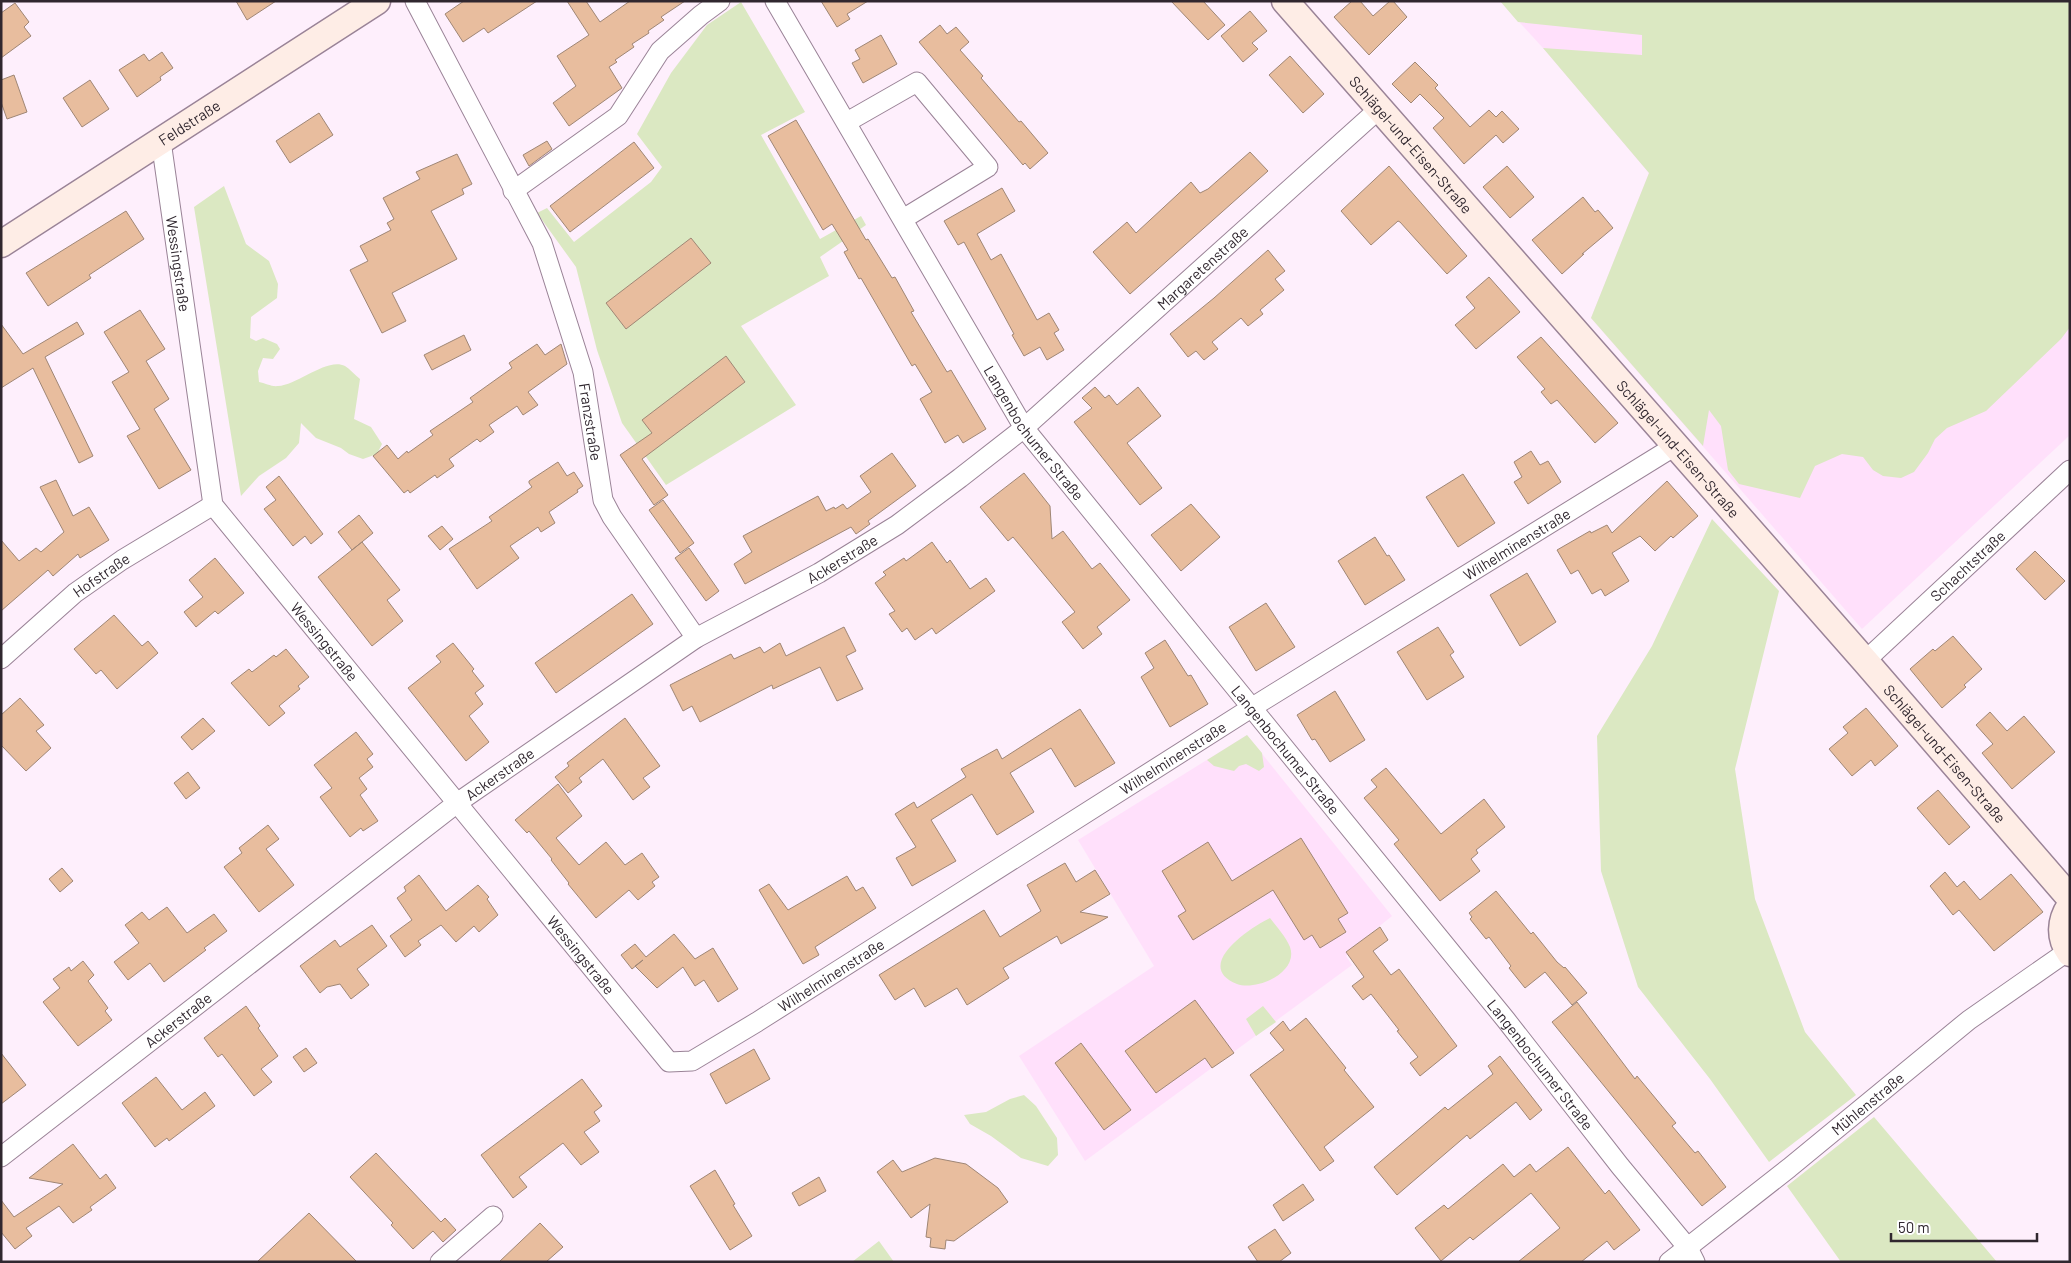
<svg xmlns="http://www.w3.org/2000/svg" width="2071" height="1263" font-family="Barlow,sans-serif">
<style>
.built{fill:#ffe0fb}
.green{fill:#dbe8c2}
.building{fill:#e8bd9e;stroke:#9f8675}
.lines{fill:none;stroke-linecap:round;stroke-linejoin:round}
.street-casing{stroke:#9a8397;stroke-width:21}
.secondary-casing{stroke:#9a8397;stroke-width:29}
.street{stroke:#fff;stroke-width:19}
.secondary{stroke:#feede6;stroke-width:26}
.labels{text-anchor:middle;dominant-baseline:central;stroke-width:4.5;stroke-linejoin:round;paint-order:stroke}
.street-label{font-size:15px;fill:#30272f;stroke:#fff}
</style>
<rect width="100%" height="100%" fill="#feeffc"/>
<path class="built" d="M1500,1h570v434l-208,194 -271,-311 58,-145 -106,-125z
M1247,735l145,181 -26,21 2,3 -22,16 6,9 -267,196 -66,-105 135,-90 -76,-126z"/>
<path class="green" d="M1500,1h570v326l-9,12 -75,72 -39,17 -12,11 -7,14 -14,19 -13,6 -18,-2 -10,-6 -10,-13 -21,-3 -27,12 -15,32 -61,-14 -11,-14 -7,-44 -12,-16 -6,36 -112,-128 58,-145 -106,-125 99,7v-20l-124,-13z
M741,2l64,110 -44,23 59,104 41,-23 5,9 -46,32 9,19 -88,50 55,79 -130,80 -44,-62 -25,-73 -21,-83 -39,-54 10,-5 27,34 77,-60 11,-15 -25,-33 34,-61 36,-48z
M224,186l22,58 23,17 9,23 -1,14 -26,19 -1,21 6,3 7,-3 14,6 3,5 -7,10 -10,-1 -5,13 1,11c6,1 13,5 19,4 20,-1 49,-29 67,-20 5,3 10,9 15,13l-6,40 17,8 11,17 -5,10 -14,5 -14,-5 -8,-6 -25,-10 -15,-15 -2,20 -13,15 -27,18 -18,20 -47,-289z
M1712,519l67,72 -44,178 20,130 50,133 51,63 -87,67 -59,-83 -72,-92 -37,-116 -4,-135 55,-90z
M1247,735l15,18 2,14 -5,4 -13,-7 -7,2 -5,5 -20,-5 -7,-6z
M1270,918c7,9 16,19 20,29 9,26 -34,44 -53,37 -45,-18 14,-57 33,-66z
M1263,1006l13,16 -20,14 -10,-17z
M1024,1095l12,11 21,32 1,17 -10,11 -27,-8 -30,-22 -21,-12 -6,-9 22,-3 24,-13z
M1874,1117l123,145h-156l-54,-76z
M879,1241l15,21h-42z"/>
<path class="building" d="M236,1h40l-29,19z
M464,1h73l-49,32 -4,-5 -21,14 -18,-28z
M567,1h19l14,21 30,-21h55l-24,16 3,3 -16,11 1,2 -17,11 2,3 -19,13 2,2 -8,5 13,21 -53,38 -16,-23 23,-17 -19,-30 32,-21z
M821,1h47l-21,13 3,5 -13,8z
M1171,1h32l22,24 -17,15z
M1352,1h8l13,15 17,-15h3l14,16 -38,38 -35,-38z
M15,3l14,19 -5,5 7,9 -30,22v-45z
M1250,11l17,20 -15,12 6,6 -15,13 -22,-26z
M940,25l7,9 9,-7 13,15 -9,8 23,26 -2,2 38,44 2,-1 27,32 -18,16 -5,-6 -2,2 -104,-123z
M881,35l16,29 -34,19 -11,-20 8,-4 -5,-9z
M162,52l11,16 -13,9 1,3 -24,17 -18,-27 25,-16 5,7z
M1290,56l34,38 -21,19 -34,-38z
M1415,62l23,23 -3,3 35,39 19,-17 7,7 6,-6 17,18 -16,14 -7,-8 -32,29 -31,-36 11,-10 -24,-24 -9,9 -19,-19z
M14,75l13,37 -20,7 -6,-17v-22z
M90,80l19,29 -27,18 -19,-29z
M319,113l14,22 -43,28 -14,-22z
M796,120l70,120 2,-1 24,39 3,-1 19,34 -3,1 36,60 4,-2 35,59 -23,14 -5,-8 -13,8 -25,-44 12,-7 -17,-28 -3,2 -51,-88 -2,1 -15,-27 4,-2 -16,-26 -9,6 -55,-94z
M547,141l5,8 -23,17 -6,-11z
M634,142l20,26 -84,64 -20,-26z
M1250,152l18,19 -138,123 -37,-42 34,-30 9,11 55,-51 9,11 8,-4z
M457,154l15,30 -10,5 2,5 -33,17 26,48 -65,34 14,28 -24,12 -32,-63 18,-9 -8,-15 31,-16 -4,-7 7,-4 -11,-21 37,-19 -4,-7z
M1389,166l78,90 -20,18 -47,-52 -2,-1 -27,24 -30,-34z
M1507,166l27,31 -24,21 -27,-31z
M1002,188l13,23 -38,23 14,26 10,-6 36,66 12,-7 10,17 -5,3 10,17 -17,10 -7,-13 -16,9 -12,-21 2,-1 -50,-92 -6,3 -14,-24z
M1583,197l12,15 3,-2 15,18 -31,26h2l-22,20 -30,-34z
M126,211l18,28 -55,36 2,3 -43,28 -22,-33z
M691,238l20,25 -85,66 -20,-26z
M1268,250l17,21 -10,8 9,11 -24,20 3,4 -15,12 -7,-8 -29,24 6,7 -14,11 -8,-9 -8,6 -18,-23 44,-36z
M1489,277l31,35 -44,37 -21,-24 20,-17 -9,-11z
M140,310l25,39 -19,12 23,38 -15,10 37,61 -32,19 -32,-53 13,-7 -28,-47 17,-10 -25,-40z
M77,322l7,12 -39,23 48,99 -14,7 -46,-95 -32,20v-64l22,30z
M464,335l7,15 -39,20 -8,-15z
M1541,337l77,86 -23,20 -38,-43 -6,4 -10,-12 4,-3 -28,-32z
M537,344l8,11 16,-11 6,20 -39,28 10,13 -15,10 -6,-9 -28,19 5,7 -14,10 -3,-3 -28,20 5,7 -17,12 -2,-3 -25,18 -2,-3 -4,3 -31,-37 14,-11 11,14 9,-8 1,2 25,-18 -3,-4 43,-29 -3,-4 42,-30 -3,-5z
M726,356l19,26 -103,77 26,36 -14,10 -34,-50 32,-22 -10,-13z
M1095,387l10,11 4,-3 8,10 21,-18 23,29 -34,27 35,45 -22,17 -66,-83 18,-14 -10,-10z
M1531,451l9,14 8,-4 13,21 -33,22 -14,-22 8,-5 -8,-15z
M892,453l24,33 -48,35 2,3 -14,10 -5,-7 -106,57 -11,-20 18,-12 -9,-16 75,-40 8,15 8,-4 1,2 8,-5 4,5 24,-17 -11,-16z
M558,462l9,14 7,-4 9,14 -6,4 1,2 -29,20 6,11 -14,9 -3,-5 -28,19 9,12 -42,31 -28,-40 43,-28 -3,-4 43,-30 -3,-4v-2z
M1024,473l26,33 2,33 11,-8 29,38 8,-6 30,37 -33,27 5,7 -19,15 -21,-27 13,-10 -62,-75 -5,4 -28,-34z
M1463,474l32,49 -37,24 -32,-50z
M279,476l44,58 -12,10 -6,-8 -12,10 -29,-37 12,-9 -10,-13z
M56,480l17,36 16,-9 20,33 -29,18 -2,-4 -25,22 -5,-6 -47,41v-71l18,21 17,-13 5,4 23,-20 -24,-45z
M1667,481l31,35 -25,22 -2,-2 -16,15 -15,-15 -28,17 17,28 -24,15 -4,-7 -9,5 -14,-24 -7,4 -14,-24 33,-19 1,2 16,-8 5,8z
M663,500l31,43 -14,10 -31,-43z
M1191,504l29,33 -39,34 -30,-36z
M359,515l14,18 -21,17 -14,-18z
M442,526l11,13 -13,11 -12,-14z
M1375,537l12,19 2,-1 16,25 -40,25 -27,-44z
M362,542l38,48 -13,10 16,21 -31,25 -54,-69z
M932,542l15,21 3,-3 20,29 16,-11 9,13 -59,43 -4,-6 -17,12 -8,-12 -5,4 -13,-18 6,-3 -20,-28 11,-8 -3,-3 21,-14 2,3z
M689,548l30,43 -13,10 -31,-43z
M2035,551l30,30 -20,19 -29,-31z
M215,558l29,35 -26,21 -3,-3 -19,16 -12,-15 19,-15 -14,-17z
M1527,573l29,49 -36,24 -30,-51z
M632,594l21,30 -97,69 -21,-30z
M1266,603l29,44 -39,24 -27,-44z
M114,615l28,31 6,-5 10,12 -41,36 -16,-19 -5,4 -22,-25z
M844,627l12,24 -10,5 17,33 -26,12 -17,-34 -47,22 -1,-4 -72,37 -8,-16 -9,5 -13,-26 61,-31 3,5 26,-12 4,6 16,-10 6,13z
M1438,627l16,25 -4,3 14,22 -37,23 -30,-48z
M1953,636l29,33 -18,16 2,2 -24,21 -32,-39 23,-20 2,2z
M1165,640l23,36 3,-1 17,29 -38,23 -29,-50 13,-9 -9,-15z
M453,643l21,26 -2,2 12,15 -9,7 8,11 -14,12 20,26 -23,19 -58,-73 33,-26 -5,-6z
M286,649l23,28 -11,9 2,3 -21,17 6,7 -16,13 -38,-43 18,-14 3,3 22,-17 2,2z
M1335,691l30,49 -35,22 -15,-23 -3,1 -15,-25z
M20,698l24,27 -8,6 15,17 -25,23 -25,-26v-30z
M1866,708l32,38 -23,20 -4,-6 -19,16 -23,-27 19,-16 -5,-6z
M1080,709l35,54 -40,24 -24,-39 -41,25 24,39 -37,23 -25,-41 -41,26 25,41 -44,25 -16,-28 20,-11 -21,-33 19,-12 3,6 49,-31 -5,-8 36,-20 5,10z
M1990,712l17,19 17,-15 31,36 -43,37 -30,-36 11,-9 -17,-19z
M203,718l12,13 -23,19 -11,-13z
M625,718l35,48 -17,12 7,9 -17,13 -30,-41 -24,19 3,4 -14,11 -13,-16 14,-11 -2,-3z
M356,732l17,22 -6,5 6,8 -14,11 8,11 -7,6 18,26 -15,10 -2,-3 -11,9 -30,-40 12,-9 -18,-23z
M1386,768l55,66 43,-35 21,28 -29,23 2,3 -7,6 9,12 -40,30 -46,-57 5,-4 -35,-42 13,-11 -6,-7z
M188,772l12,16 -14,11 -12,-16z
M558,784l24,32 -26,22 23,27 27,-23 19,23 17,-12 17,24 -7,5 3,4 -17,14 -9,-10 -33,28 -28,-34 1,-1 -18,-23 1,-1 -23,-28 -2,2 -12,-13z
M1938,790l32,37 -21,18 -32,-37z
M268,825l11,14 -13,10 28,36 -35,27 -35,-45 18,-14 -3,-5z
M1301,838l47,75 -10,6 8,13 -26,16 -8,-13 -8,5 -31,-50 -80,50 -15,-24 8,-5 -24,-40 46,-29 24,39z
M1065,863l11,19 19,-12 15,24 -30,18 28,5 -47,27 -4,-8 -54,32 6,10 -42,27 -10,-17 -32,19 -11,-19 -19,12 -16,-25 105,-65 16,27 41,-26 -14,-26z
M62,868l11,13 -13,11 -11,-13z
M1945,872l12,15 7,-6 16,19 31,-26 32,38 -49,39 -35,-41 -6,5 -23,-29z
M419,875l27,36 32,-26 11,12 -2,2 11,16 -19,17 -5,-6 -18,16 -15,-17 -23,16 3,4 -16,12 -15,-21 22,-16 -15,-22 9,-7 -2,-4z
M847,876l9,15 7,-4 13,21 -61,39 4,8 -16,9 -44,-74 10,-6 19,26z
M1496,891l35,43 2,-2 24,30 7,6 1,-1 22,26 -15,12 -27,-33 -20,16 -16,-20 2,-2 -22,-29 -3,2 -16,-20 2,-2 -3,-4z
M167,907l20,26 27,-19 13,17 -23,17 2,2 -42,32 -14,-19 -22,17 -14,-18 25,-19 -14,-18 17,-13 7,8z
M372,925l15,21 -30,23 12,16 -18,14 -11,-15 -13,3 -7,6 -20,-27 35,-26 5,7z
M1380,927l8,13 -15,11 18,24 8,-6 58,77 -37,30 -10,-13 8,-6 -21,-26 2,-1 -28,-36 -8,6 -11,-14 12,-9 -18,-25z
M674,934l21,25 18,-11 25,41 -20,13 -14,-22 -9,6 -12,-19 -26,21 -22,-22 8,-6 -11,9 -11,-14 14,-11 11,13z
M83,961l11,14 -6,6 20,27 -3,3 7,9 -34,26 -35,-44 17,-14 -7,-9 16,-12 2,4z
M1195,1000l39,53 -22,15 -7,-10 -49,35 -31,-42z
M1577,1002l58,77 2,-3 39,47 -4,3 23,27 3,-2 28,36 -24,19 -150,-184z
M246,1006l14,20 -2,2 20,28 -17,13 11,13 -18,14 -32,-42 -4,3 -14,-19z
M1306,1018l40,50 -2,2 30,37 -50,40 10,14 -14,10 -70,-96 34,-25 -14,-17 13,-12 7,10z
M1081,1043l50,67 -27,20 -49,-67z
M306,1048l11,15 -13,9 -11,-15z
M754,1049l16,30 -44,25 -16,-30z
M1,1053l25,32 -25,19z
M1500,1056l42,54 -12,10 -14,-18 -46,37 -3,-4 -70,60 -23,-28 71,-60 3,3 45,-36 -5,-8z
M156,1077l26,33 23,-18 10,14 -46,35 -2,-3 -12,9 -33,-44z
M582,1079l20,27 -8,6 6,9 -16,11 15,20 -18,13 -18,-22 -44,34 8,10 -14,11 -32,-43z
M73,1144l27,35 6,-5 10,14 -26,19 2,3 -19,13 -14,-17 -33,22 6,8 -17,13 -14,-17v-32l13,17 49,-33 -34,-6z
M1568,1147l37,47 4,-4 31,40 -26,20 -7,-9 -26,21h-63l42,-34 -29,-35 -58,47 -3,-3 -29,24 -26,-33 29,-23 4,4 55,-45 11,13 16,-13 6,8z
M376,1153l65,69 4,-4 11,12 -13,12 -10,-11 -20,18 -22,-24 2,-2 -43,-46z
M935,1158l31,6 32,24 10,14 -54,39 -8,-1 -1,9 -15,-2 1,-9 -5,-1 4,-33 -19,14 -34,-46 16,-12 9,12z
M715,1170l20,34 -2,1 19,31 -22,14 -40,-64z
M819,1177l7,14 -27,15 -7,-13z
M1303,1184l11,16 -31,21 -10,-16z
M309,1213l48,49h-100z
M540,1223l23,24 -17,15h-47z
M1275,1229l16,24 -12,9h-21l-10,-15z"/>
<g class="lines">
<g class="street-casing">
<g id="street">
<path id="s1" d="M415,1l127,242 41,129 20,128 9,17 84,121"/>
<path id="s2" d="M775,1l249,427 482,592 114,146 68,82 7,14"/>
<path d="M847,122l70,-40 71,85 -85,52"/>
<path id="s3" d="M161,141l52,364 456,557 23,-1 65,-39 494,-314 424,-262"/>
<path d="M513,191l105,-75 42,-65 41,-36 19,-14"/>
<path id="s4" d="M1,659l74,-66 47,-33 91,-55"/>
<path id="s5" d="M1865,661l205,-191"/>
<path id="s6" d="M1,1157l456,-354 239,-165 123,-65 78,-48 63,-47 64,-50 356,-320"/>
<path d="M440,1262l53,-46"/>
<path id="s7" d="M1669,1262l120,-94 180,-148 99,-69"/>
</g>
</g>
<g class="secondary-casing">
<g id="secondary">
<path id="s8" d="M1285,1l580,660 205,237"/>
<path id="s9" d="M1,244l376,-243"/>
<path d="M2070,906c-10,15 -11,32 0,47"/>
</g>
</g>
<use href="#street" class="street"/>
<use href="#secondary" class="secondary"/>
</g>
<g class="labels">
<g class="street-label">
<text stroke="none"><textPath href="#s9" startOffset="224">Feldstraße</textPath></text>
<text stroke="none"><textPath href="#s8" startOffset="191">Schlägel-und-Eisen-Straße</textPath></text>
<text stroke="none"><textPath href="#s3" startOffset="124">Wessingstraße</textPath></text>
<text stroke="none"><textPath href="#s6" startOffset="1498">Margaretenstraße</textPath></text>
<text stroke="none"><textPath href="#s1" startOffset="459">Franzstraße</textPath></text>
<text stroke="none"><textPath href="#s2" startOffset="504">Langenbochumer Straße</textPath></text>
<text stroke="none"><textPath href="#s8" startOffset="596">Schlägel-und-Eisen-Straße</textPath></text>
<text stroke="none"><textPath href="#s3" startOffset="2084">Wilhelminenstraße</textPath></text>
<text stroke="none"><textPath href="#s6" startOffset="1034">Ackerstraße</textPath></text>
<text stroke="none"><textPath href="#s5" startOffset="140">Schachtstraße</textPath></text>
<text stroke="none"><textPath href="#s4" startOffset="131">Hofstraße</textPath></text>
<text stroke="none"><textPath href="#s3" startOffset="544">Wessingstraße</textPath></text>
<text stroke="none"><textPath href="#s2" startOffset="909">Langenbochumer Straße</textPath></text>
<text stroke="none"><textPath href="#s8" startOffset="1001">Schlägel-und-Eisen-Straße</textPath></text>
<text stroke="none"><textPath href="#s3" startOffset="1679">Wilhelminenstraße</textPath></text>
<text stroke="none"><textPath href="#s6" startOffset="629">Ackerstraße</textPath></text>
<text stroke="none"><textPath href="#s3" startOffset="949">Wessingstraße</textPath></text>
<text stroke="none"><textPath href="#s3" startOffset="1274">Wilhelminenstraße</textPath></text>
<text stroke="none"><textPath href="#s6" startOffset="224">Ackerstraße</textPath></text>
<text stroke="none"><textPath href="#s2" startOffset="1314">Langenbochumer Straße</textPath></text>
<text stroke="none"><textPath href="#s7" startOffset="254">Mühlenstraße</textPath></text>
</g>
</g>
<rect width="2071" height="1263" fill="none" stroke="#30272f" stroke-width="5"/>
<path d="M1891 1233v8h146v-8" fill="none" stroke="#30272f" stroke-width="2.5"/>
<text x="1898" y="1233" font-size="15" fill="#30272f" stroke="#ffffff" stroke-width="4" paint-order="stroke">50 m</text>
</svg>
